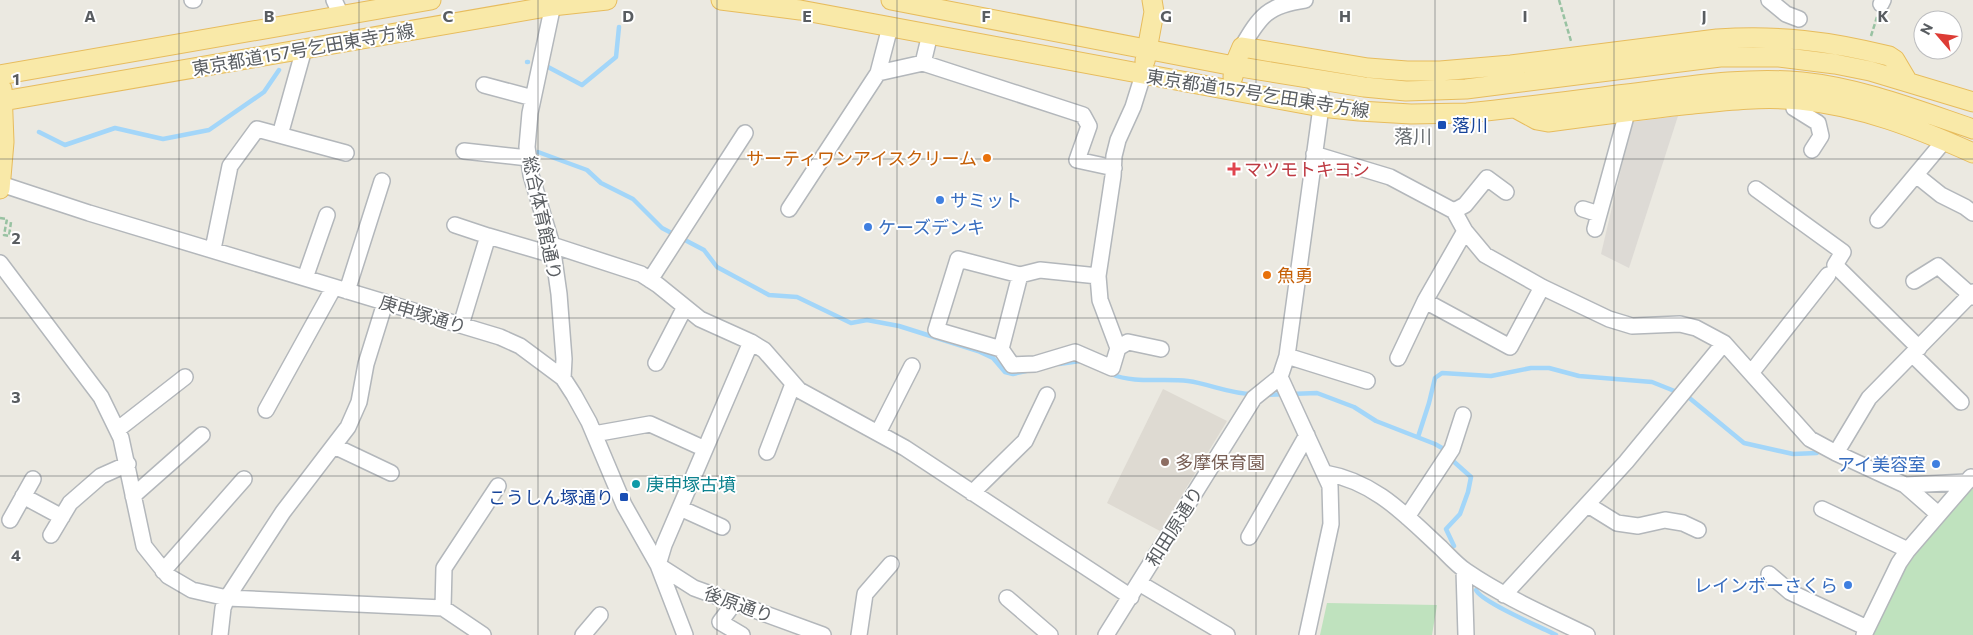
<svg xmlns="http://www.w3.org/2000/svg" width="1973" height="635" font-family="Commissioner,'Noto Sans JP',sans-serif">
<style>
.industrial{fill:#dddad5}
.education{fill:#dedad2}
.green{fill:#bfe2be}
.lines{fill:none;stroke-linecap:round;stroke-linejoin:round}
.stream{stroke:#a3d6f9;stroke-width:4.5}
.minor-casing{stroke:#b3b7bb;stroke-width:18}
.major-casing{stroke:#e7bc5d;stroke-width:21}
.path{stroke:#98c2a2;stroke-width:2.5;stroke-dasharray:5 2.5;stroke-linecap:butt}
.minor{stroke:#fff;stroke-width:15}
.major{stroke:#f9e9a8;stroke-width:19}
.grid{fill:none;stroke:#595d61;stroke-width:1;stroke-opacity:0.55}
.transit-dot{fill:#1a4fb4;stroke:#fff;stroke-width:2}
.food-dot{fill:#e8710a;stroke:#fff;stroke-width:2}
.health-dot{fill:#e0444e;stroke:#fff;stroke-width:2}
.shop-dot{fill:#3f7fe0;stroke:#fff;stroke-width:2}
.education-dot{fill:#8d6e63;stroke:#fff;stroke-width:2}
.culture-dot{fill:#0f9aa8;stroke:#fff;stroke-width:2}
.labels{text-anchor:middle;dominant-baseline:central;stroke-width:4;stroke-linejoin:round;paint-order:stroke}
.street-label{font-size:18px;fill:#595d61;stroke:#fff}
.transit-label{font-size:18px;fill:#164399;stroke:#fff;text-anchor:start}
.food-label{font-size:18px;fill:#c56008;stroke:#fff;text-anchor:end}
.health-label{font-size:18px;fill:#be3a42;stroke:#fff;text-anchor:start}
.shop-label{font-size:18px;fill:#366cbe;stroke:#fff;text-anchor:start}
.education-label{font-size:18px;fill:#785e54;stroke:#fff;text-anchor:start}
.culture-label{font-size:18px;fill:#0d838f;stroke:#fff;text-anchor:start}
.neighbourhood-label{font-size:19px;fill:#6a6f73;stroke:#fff}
.grid-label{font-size:16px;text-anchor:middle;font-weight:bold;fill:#595d61;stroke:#fff;stroke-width:4;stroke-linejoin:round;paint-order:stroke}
</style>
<rect width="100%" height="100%" fill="#ebe9e1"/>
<path class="industrial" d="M1678,116l-49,152 -28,-14 31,-132z"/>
<path class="education" d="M1163,389l64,32 -67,110 -53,-28z"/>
<path class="green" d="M1973,483v152h-101l32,-66z
M1327,603l110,2 -5,30h-112z"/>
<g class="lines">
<path class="stream" d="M527,62h1
M548,67l34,18 34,-28 3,-30
M39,132l26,13 50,-17 48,11 46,-9 55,-38 15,-22
M538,152l49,18 14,13 32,16 29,29 42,22 13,17 52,28 28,2 54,26 16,-3 32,6 79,25 15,7 12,14 8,2 13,-3
M1059,364l21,-3
M1111,374c24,10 51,4 77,7 22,3 42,13 65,13
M1265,395l52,-2 37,14 22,14 59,23 7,4
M1418,437l11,-34 6,-25 7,-5 49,3 40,-8h18l30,8 73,6 35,14 57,47 49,11 24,-1
M1452,460l19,17 -3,15 -8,22 -14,15 8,17
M1476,590c5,12 65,37 80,45"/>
<g class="minor-casing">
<path id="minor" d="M192,0h2
M334,0l7,15
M554,0l-24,113 -3,34 4,28 21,70 7,49 5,65 -1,19
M1769,0l17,14 13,5
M1881,4l2,-4
M1242,47c18,-31 26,-42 63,-47
M923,63l7,-29
M878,73l45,-10 160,52 6,11 -12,34 37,8
M484,85l49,13
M1794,100v8l24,15 3,13 -9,14
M280,135l24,-86
M464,151l64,7
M1314,154l76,23 64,34 11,20 20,24 57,32 67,32 23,7 48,-2 16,4 28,15 86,96 26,14 69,32 62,-3
M1916,175l25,20 24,12 8,6
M1,184l88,29 411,124 20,9 43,32 11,17 15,27 35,83 34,60 27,70
M1756,189l87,63 -8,13 84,83
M789,209l89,-136 12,-46
M1583,209l16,5
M1454,211l11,-6 22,-27 19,14
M1878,220l61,-73 3,-8
M455,225l33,11
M1595,229l30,-109 -1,-8
M552,245l89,29 17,11 42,34 51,23 13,8 35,40 106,58 226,149
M213,249l17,-83 27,-37 89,24
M0,263l101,134 20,41 23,108 24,30 24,14 35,8 216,10 40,27
M1020,275l-19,74 -65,-19 22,-71 62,16 20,-5 58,6 15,-100 1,-20 4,-16 15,-33 10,-32
M305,278l22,-63
M650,280l95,-147
M1914,281l24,-15 35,31
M347,291l35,-110
M1425,301l85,46 32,-60
M461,325l27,-89 65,19
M1118,348l10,-6 33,7
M1001,349l11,16 23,-1 40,-12 37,16 6,-20 -18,-48 -2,-24
M1913,355l48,47
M1287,356l80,25
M1398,358l27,-57 40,-70
M656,363l29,-56
M1751,373l77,-98
M1280,377l50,109 1,38 -24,111
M266,410l68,-123
M117,430l68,-53
M878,433l34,-67
M594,434l56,-10 55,25
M334,446l57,27
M767,452l26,-68
M1836,453l33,-55 104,-106
M1325,473c51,9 80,42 116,75 8,8 16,17 25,23 38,26 80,44 121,64
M1905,485l33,29
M972,493l53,-52 22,-46
M23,496l39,21
M133,496l69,-61
M1588,505l29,18 21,3 27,-6 18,3 15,7
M680,508l42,19
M1822,509l86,41
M1407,517l45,-68 11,-34
M10,520l23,-41
M51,535l19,-32 31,-27 27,-12
M1249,537l58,-102
M658,565l6,-20 87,-203
M658,565l36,23 129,47
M1464,570l2,65
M163,571l81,-92
M1769,574l21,18 77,36
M1139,583l88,52
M1504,595l122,-133 98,-119
M1007,598l43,37
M735,602l-15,20 22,13
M443,608l1,-40 54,-82
M220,635l3,-27 4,-10 56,-86 65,-85 11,-25 7,-38 19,-61
M583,635l17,-20
M859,635l6,-41 26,-30
M1106,635l148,-237 26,-21 7,-21 34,-249c1,-14 -1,-24 -15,-29
M1864,635l35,-72 9,-13 63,-73"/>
</g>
<g class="major-casing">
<path id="major" d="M721,0l79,10 521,97 38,4 52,3 56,-1c59,-6 117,-14 176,-21 53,-7 106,-15 159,-10 59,6 115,28 171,47
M891,0l343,66 130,21 42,4 60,-2 254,-32h59l56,7 35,7 103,31
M1145,61l9,-49 -2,-12
M0,75l431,-75
M1233,77l1,-11 8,-19 126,21 39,3h33l71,-6 206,-26c62,-4 112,2 172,17l6,4 13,22
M0,100l3,1 549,-95 55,-6
M1515,108l22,12 11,2c45,-6 90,-12 135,-17 39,-4 78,-9 117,-5 61,6 117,28 173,53
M0,189l4,-47 -2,-53"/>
</g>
<path class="path" d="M1559,0l12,41
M1871,36l6,-19
M0,218l7,1 -3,16 5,1 2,-14"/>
<use href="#minor" class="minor"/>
<use href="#major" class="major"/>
</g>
<path class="grid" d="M179,0v635M359,0v635M538,0v635M717,0v635M897,0v635M1076,0v635M1256,0v635M1435,0v635M1614,0v635M1794,0v635M0,159h1973M0,318h1973M0,476h1973"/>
<g class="transit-dot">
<rect x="1437" y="120" width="10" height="10" rx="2.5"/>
<rect x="619" y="492" width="10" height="10" rx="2.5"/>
</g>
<g class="food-dot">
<circle cx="987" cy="158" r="5"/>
<circle cx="1267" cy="275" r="5"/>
</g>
<path class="health-dot" d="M1231.5 161.5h5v5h5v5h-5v5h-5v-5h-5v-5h5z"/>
<g class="shop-dot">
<circle cx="940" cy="200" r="5"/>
<circle cx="868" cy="227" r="5"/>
<circle cx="1936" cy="464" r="5"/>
<circle cx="1848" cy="585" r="5"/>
</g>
<circle class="education-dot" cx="1165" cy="462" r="5"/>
<circle class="culture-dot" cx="636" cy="484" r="5"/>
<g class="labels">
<g class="street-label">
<text transform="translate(303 49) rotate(-10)">東京都道157号乞田東寺方線</text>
<text transform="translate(1258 93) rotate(9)">東京都道157号乞田東寺方線</text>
<text transform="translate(543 218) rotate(78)">総合体育館通り</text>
<text transform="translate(423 314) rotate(17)">庚申塚通り</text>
<text transform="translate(1174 526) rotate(-58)">和田原通り</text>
<text transform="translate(739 604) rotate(20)">後原通り</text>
</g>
<g class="transit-label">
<text x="1452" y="125">落川</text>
<text x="614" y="497" text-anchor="end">こうしん塚通り</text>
</g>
<g class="food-label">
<text x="977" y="158">サーティワンアイスクリーム</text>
<text x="1277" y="275" text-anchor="start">魚勇</text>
</g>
<g class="health-label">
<text x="1244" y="169">マツモトキヨシ</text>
</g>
<g class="shop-label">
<text x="950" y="200">サミット</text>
<text x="878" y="227">ケーズデンキ</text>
<text x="1926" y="464" text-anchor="end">アイ美容室</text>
<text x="1838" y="585" text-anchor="end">レインボーさくら</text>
</g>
<g class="education-label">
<text x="1175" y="462">多摩保育園</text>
</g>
<g class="culture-label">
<text x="646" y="484">庚申塚古墳</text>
</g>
<g class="neighbourhood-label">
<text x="1413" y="135">落川</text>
</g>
</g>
<g class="grid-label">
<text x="90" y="22">A</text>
<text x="269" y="22">B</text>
<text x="448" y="22">C</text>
<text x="628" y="22">D</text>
<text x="807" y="22">E</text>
<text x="986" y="22">F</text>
<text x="1166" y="22">G</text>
<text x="1345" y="22">H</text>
<text x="1525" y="22">I</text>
<text x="1704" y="22">J</text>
<text x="1883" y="22">K</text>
<text x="16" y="85">1</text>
<text x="16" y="244">2</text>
<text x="16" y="403">3</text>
<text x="16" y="561">4</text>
</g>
<g transform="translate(1938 35) rotate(298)"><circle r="24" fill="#ffffff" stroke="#bdbec0"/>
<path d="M0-4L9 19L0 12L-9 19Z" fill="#dd3c35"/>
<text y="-8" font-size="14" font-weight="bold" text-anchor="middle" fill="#595d61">N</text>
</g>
</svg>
